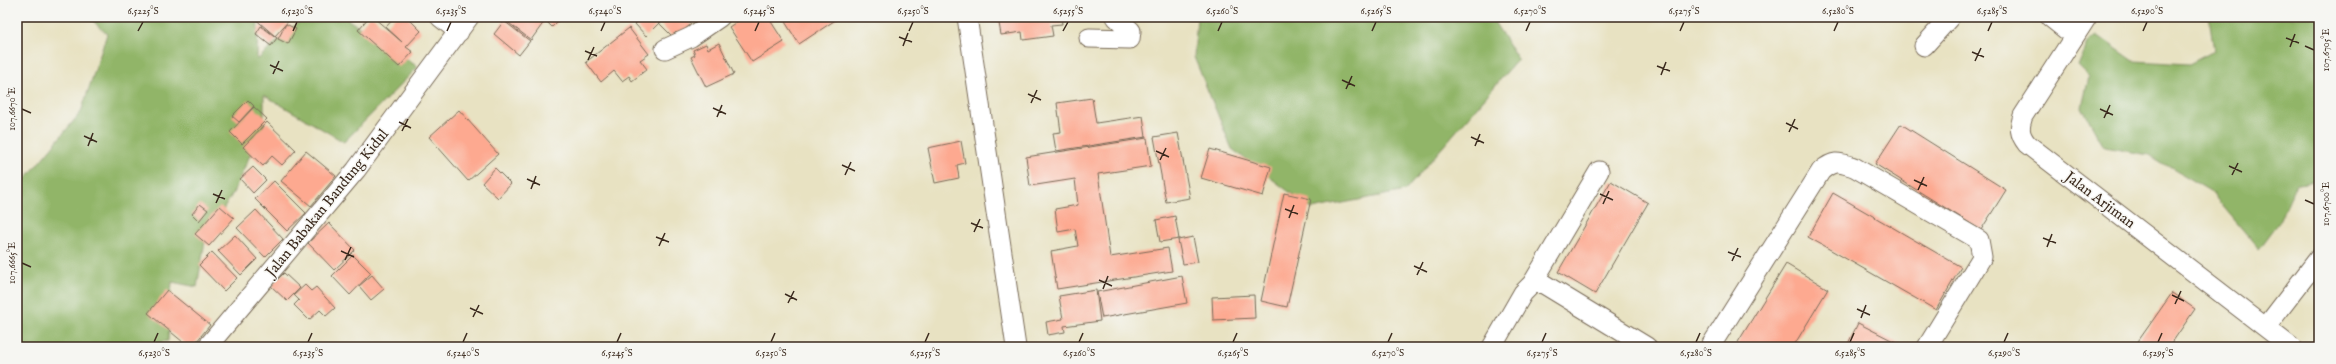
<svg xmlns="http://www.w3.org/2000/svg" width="2336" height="364" font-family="'IM FELL English',serif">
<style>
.forest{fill:#91b568;stroke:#667043}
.building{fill:#fda990}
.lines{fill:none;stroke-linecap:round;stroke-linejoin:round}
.minor-casing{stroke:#786a57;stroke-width:21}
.minor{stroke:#fff;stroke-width:19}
.ticks{fill:none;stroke:#3b2a1e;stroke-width:1.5}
.labels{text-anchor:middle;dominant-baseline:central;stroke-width:3;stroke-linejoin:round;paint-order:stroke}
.street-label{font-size:15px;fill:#3b2a1e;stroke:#f6f6f2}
.neatline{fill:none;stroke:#3b2a1e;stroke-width:1.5}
.ticks-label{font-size:10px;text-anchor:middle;fill:#3b2a1e}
</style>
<rect width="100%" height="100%" fill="#f6f6f2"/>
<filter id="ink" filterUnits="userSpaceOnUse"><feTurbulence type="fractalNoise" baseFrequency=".025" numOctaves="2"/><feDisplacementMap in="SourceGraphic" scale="8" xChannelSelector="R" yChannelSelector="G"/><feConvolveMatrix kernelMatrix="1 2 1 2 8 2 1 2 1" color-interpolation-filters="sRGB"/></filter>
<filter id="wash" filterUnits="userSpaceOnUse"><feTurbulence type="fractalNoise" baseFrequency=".012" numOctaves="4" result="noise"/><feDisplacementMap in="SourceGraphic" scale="16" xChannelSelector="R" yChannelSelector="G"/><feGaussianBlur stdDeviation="0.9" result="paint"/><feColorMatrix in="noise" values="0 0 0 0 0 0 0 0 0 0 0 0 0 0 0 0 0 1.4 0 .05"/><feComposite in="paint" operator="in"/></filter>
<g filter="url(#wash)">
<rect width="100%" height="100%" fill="#e8e2c2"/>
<path class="forest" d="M89,17h169l-1,43 47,-43h40l74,50 -74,75 -80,-47v29l-30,67 -29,50 -8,46 -25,-5 -4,59 -37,6h-114v-158l64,-77 26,-78z
M1197,17h294l27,42 -113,132 -93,18 -80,-60 -38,-92z
M2209,17h110v164l-22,2 -17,38 -21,28 -49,-58 -61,-36 -45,-8 -22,-40 7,-30 -11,-11 11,-25 8,-6 37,26 55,3 25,-13z"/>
<g id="blocks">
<path class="building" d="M253,17h39l-17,19z
M369,17h4l29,25 -16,-15 9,-10h12l14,14 -15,16 7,5 -14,15 -41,-37z
M501,17h38l5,5 -13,18z
M542,17h20l-10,10z
M642,17h49l-4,3 6,6 -12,11 -5,-5 -4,4 -13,-13 -13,13 -11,-12z
M744,17h24l16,25 -32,20 -23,-35z
M782,17h53l2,2 -38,25z
M998,17h63l1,7 -11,1 2,11 -30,4 -1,-8 -21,3z
M504,21l26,20 -11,14 -25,-21z
M286,24l10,5 -8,15 -10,-5z
M261,26l16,12 -6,8 -15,-12z
M629,28l20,26 -9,6 7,9 -15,12 -3,-5 -7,5 -8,-10 -13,11 -15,-20z
M719,43l15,31 -28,13 -15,-30 4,-2 -2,-5 13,-6 2,5z
M1092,98l4,25 47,-7 3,21 -90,14 -3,-18 8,-1 -4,-29z
M248,100l6,6 -15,16 -7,-6z
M254,107l13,12 -25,25 -12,-12z
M459,110l39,44 -30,27 -39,-44z
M267,122l29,28 -14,15 -10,-9 -9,10 -20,-19z
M1901,124l105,66 -25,40 -106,-66z
M1178,133l12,65 -24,4 -12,-65z
M1147,138l4,28 -53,8 12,83 58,-9 4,23 -115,18 -6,-38 27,-5 -3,-17 -17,3 -3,-23 23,-4 -3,-26 -45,7 -4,-29z
M961,141l4,22 -8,2 2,13 -24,5 -7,-35z
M1210,149l61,18 -8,29 -62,-18z
M306,151l30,25 -25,30 -30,-25z
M253,167l13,13 -13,13 -13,-14z
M495,168l16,16 -13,14 -16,-15z
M274,181l32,32 -19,18 -32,-32z
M1611,181l37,22 -53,91 -37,-22z
M1284,193l27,6 -24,108 -26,-6z
M1833,193l128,74 -25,43 -128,-73z
M200,204l8,6 -9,11 -7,-7z
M220,206l14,12 -25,28 -14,-12z
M256,210l27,29 -18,18 -28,-29z
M1175,216l4,23 -19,3 -4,-22z
M329,223l26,27 -21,20 -26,-27z
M235,235l22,24 -16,16 -23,-24z
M1193,237l5,25 -15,2 -5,-24z
M212,252l25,26 -13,13 -25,-26z
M353,255l18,18 -21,22 -18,-19z
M1786,264l42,25 -35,58h-58z
M284,273l16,15 -13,13 -16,-15z
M372,275l12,14 -13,11 -12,-14z
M1182,276l5,27 -85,15 -5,-26z
M305,285l6,6 5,-4 19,21 -9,8 -6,-6 -11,10 -15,-15 5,-5 -5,-5z
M167,290l43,35 -18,22h-3l-41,-34z
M1096,290l4,31 -36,5 1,6 -17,3 -2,-13 17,-3 -4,-23z
M2172,293l23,16 -26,38h-35z
M1254,295l1,23 -42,2 -1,-23z
M1858,323l43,22 -1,2 -53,-1z
M2234,342l7,5h-10z"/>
</g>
</g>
<g filter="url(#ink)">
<use href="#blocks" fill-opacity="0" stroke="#786a57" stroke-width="1"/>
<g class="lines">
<g class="minor-casing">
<path id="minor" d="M440,17l19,15
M967,17l49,330
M2050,17l24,19
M2087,17l-64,99c-4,12 -4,18 4,28l264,203
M1089,38l41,1 1,-8 -15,-14
M1924,46l26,-29
M665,49l26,-12 29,-20
M1532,284l67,-113
M2266,327l53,-69
M207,347l149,-177 113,-153
M1492,347l31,-54 9,-9 10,-1 105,64
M1710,347l111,-176c13,-11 17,-9 33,-4l125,73 3,17 -55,90"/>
</g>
<use href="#minor" class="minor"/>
</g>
</g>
<path class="ticks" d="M138,31l5,-9M293,31l4,-9M447,31l4,-9M601,31l4,-9M755,31l4,-9M909,31l4,-9M1063,31l5,-9M1218,31l4,-9M1372,31l4,-9M1526,31l4,-9M1680,31l4,-9M1834,31l4,-9M1988,31l4,-9M2143,31l4,-9M899,37l13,5M2286,38l13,5M903,46l5,-13M2305,46l9,4M2290,47l5,-13M585,51l12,5M1972,52l12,5M588,60l6,-13M1975,61l6,-13M270,65l13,6M1657,66l13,5M273,74l6,-13M1661,75l5,-13M1342,80l13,6M1346,89l6,-13M1028,94l13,6M1031,103l6,-13M713,108l13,6M22,109l9,4M2100,109l13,6M717,117l5,-12M2104,118l6,-13M399,122l12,6M1786,123l12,6M402,131l6,-12M1789,132l6,-13M84,136l13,6M1471,137l13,6M88,146l5,-13M1475,146l5,-12M1156,151l13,6M1160,160l6,-12M842,165l13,6M2229,166l13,6M845,175l6,-13M2232,175l6,-12M527,179l13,6M1914,180l13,6M531,189l5,-13M1918,190l6,-13M213,194l12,5M1600,194l13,6M2305,200l9,4M216,203l6,-13M1603,204l6,-13M1285,209l13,5M1289,218l5,-13M971,223l12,5M974,232l6,-13M656,237l13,5M2043,238l13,5M659,246l6,-13M2047,247l5,-13M341,251l13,6M1728,252l13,5M345,260l6,-13M1732,261l6,-13M22,263l9,4M1414,266l13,6M1417,275l6,-13M1099,280l13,6M1103,289l5,-13M785,294l12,6M2172,295l12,6M788,303l6,-12M2175,304l6,-13M470,308l13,6M1857,309l13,6M473,317l6,-12M1861,318l5,-13M154,342l4,-9M308,342l4,-9M463,342l4,-9M617,342l4,-9M771,342l4,-9M925,342l4,-9M1079,342l4,-9M1233,342l4,-9M1388,342l4,-9M1542,342l4,-9M1696,342l4,-9M1850,342l4,-9M2004,342l4,-9M2158,342l4,-9"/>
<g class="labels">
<g class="street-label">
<text transform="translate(2100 200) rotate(37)">Jalan Arjiman</text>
<text transform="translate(327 203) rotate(-51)">Jalan Babakan Bandung Kidul</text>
</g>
</g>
<rect width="2336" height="364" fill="none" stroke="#f6f6f2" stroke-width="44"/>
<rect x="22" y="22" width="2292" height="320" class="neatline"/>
<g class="ticks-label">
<text x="143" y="14">6.5225°S</text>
<text x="297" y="14">6.5230°S</text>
<text x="451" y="14">6.5235°S</text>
<text x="605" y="14">6.5240°S</text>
<text x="759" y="14">6.5245°S</text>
<text x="913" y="14">6.5250°S</text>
<text x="1068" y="14">6.5255°S</text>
<text x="1222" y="14">6.5260°S</text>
<text x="1376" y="14">6.5265°S</text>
<text x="1530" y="14">6.5270°S</text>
<text x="1684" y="14">6.5275°S</text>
<text x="1838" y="14">6.5280°S</text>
<text x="1992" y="14">6.5285°S</text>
<text x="2147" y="14">6.5290°S</text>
<text transform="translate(2325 50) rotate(-90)" y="4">107.6705°E</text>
<text transform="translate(11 109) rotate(-90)" y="4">107.6670°E</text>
<text transform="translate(2325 204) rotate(-90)" y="4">107.6700°E</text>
<text transform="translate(11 263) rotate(-90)" y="4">107.6665°E</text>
<text x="154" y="356">6.5230°S</text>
<text x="308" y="356">6.5235°S</text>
<text x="463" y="356">6.5240°S</text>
<text x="617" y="356">6.5245°S</text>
<text x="771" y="356">6.5250°S</text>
<text x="925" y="356">6.5255°S</text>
<text x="1079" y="356">6.5260°S</text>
<text x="1233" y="356">6.5265°S</text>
<text x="1388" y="356">6.5270°S</text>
<text x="1542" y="356">6.5275°S</text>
<text x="1696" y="356">6.5280°S</text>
<text x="1850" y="356">6.5285°S</text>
<text x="2004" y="356">6.5290°S</text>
<text x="2158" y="356">6.5295°S</text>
</g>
</svg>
